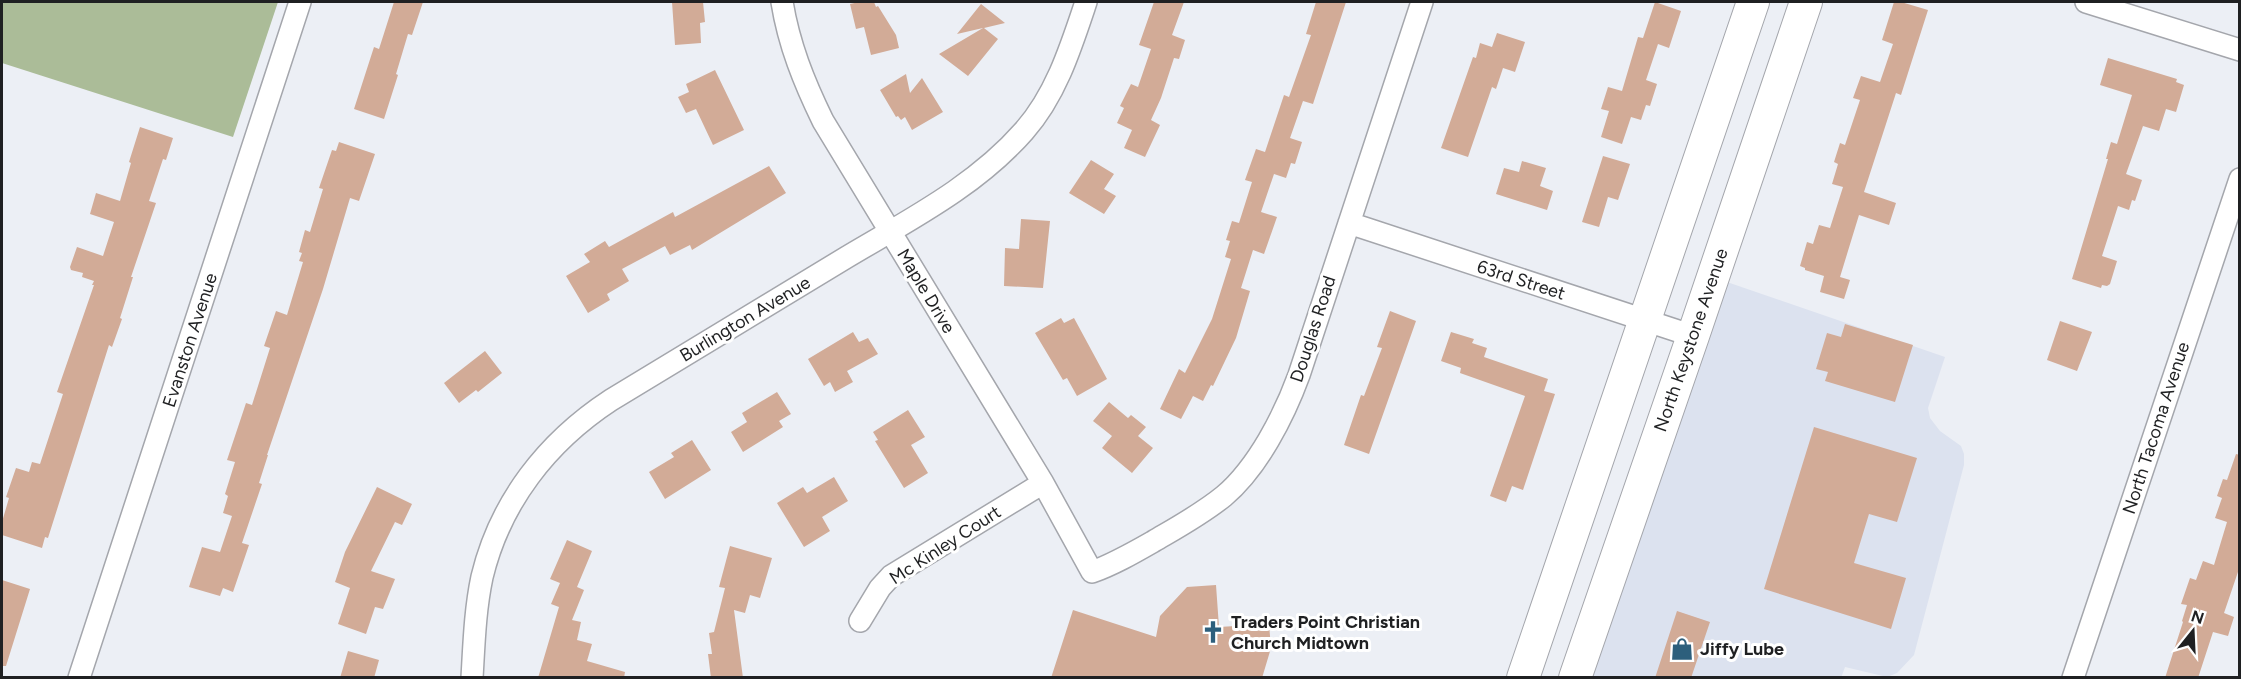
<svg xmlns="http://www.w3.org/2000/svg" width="2241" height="679" font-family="Figtree,sans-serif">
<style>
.built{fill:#dce2ef}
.forest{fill:#abbc98}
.building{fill:#d2ab97}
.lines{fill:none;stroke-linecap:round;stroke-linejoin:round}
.street-casing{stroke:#a4a6ac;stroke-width:24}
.primary-casing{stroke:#a4a6ac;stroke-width:34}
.street{stroke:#fff;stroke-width:21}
.primary{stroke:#fff;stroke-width:32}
.labels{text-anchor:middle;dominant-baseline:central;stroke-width:6;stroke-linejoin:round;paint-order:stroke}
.street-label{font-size:18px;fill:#1f2022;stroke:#fff}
.poi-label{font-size:18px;font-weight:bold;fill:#1f2022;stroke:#fff;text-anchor:start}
</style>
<rect width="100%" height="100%" fill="#eceff5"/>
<path class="built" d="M1727,282l218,75 -17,51 2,10 10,13 21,15 3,8v11l-50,190 -17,18 -10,4 -42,-10 -4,11h-256z"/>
<path class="forest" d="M2,2h276l-45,135 -231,-74z"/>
<path class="building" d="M394,2h29l-11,33 -4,-1 -12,40 2,1 -14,44 -30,-10 20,-62 5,2z
M672,2h31l2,20 -5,1 1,20 -26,2z
M859,2h15l2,5 2,-1 18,29 3,13 -28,7 -7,-28 -8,2 -6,-25z
M1154,2h30l-12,33 13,5 -6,19 -5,-1 -13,40 -10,22 9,5 -15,32 -21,-9 8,-18 -15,-7 7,-15 -4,-2 11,-22 7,3 13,-38 -12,-4z
M1316,2h30l-33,102 -10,-3 -13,37 12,4 -7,22 -4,-1 -5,15 -12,-4 -13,38 16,5 -13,37 -11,-4 -12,38 9,3 -14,47 -23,48 -2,-1 -8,16 -10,-5 -12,23 -21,-10 19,-40 6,4 27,-54 19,-60 -6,-2 5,-16 -4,-1 6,-19 7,2 13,-41 -7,-2 11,-31 9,3 19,-57 5,2 22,-62 -5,-1z
M1655,2l26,9 -12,37 -11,-4 -12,36 11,4 -7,22 -4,-1 -5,15 -10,-3 -9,27 -21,-7 8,-26 -8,-2 7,-22 14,4 16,-54 5,1z
M1894,2h7l27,8 -27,85 -5,-2 -32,99 32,11 -7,22 -30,-10 -19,62 10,3 -6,19 -24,-7 4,-16 -19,-6v-2l-5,-2 7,-24 6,2 6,-19 11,3 13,-41 -11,-3 6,-20 -4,-2 6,-19 5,2 15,-45 -7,-2 8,-22 19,6 13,-38 -11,-4z
M981,4l24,19 -21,5 14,11 -30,37 -29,-22 44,-26 -26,6z
M1497,33l28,9 -10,30 -12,-4 -7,21 -4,-2 -24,70 -27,-9 32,-91 3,1 4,-15 12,4z
M2108,58l69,21 -1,3 8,3 -8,27 -10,-3 -7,22 -16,-5 -17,48 16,6 -7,21 -3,-1 -3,10 -11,-4 -16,50 15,5 -7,23 -3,2 -5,-1 -1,3 -29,-9 36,-120h-2l5,-17 6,2 15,-49 -32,-10z
M715,70l29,60 -31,15 -17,-36 -10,4 -8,-16 11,-5 -3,-8z
M906,74l4,19 12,-15 21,34 -31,18 -7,-13 -4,3 -3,-4 -2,1 -16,-27z
M140,127l33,11 -7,22 -3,-1 -14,42 7,2 -25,74h2l-13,41 2,1 -10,28 -3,-2 -61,193 -3,-1 -3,11 -40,-13v-13l7,-24 -3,-1 10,-29 13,4 3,-10 8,2 23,-70 -6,-2 37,-107h-2l2,-4 -12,-4 1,-4 -12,-3 -1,-3 7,-20 26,9 11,-34 -24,-8 6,-21 24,8 11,-38 -2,-1z
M339,142l36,12 -16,47 -9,-3 -27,91 -56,166h1l-9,28 3,1 -20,59 7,2 -16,47 -10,-4 -3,8 -31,-9 13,-40 18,5 12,-36 -9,-3 5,-17 -3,-2 10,-32 -8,-2 19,-57 6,2 18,-57 -6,-2 12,-35 11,4 16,-53 -4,-1 3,-8 -3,-1 6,-22 5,2 13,-43 -4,-1 13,-38 4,1z
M1603,156l27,8 -12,36 -10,-3 -9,30 -17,-5z
M1091,160l23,14 -10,15 12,7 -12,18 -35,-21z
M1522,161l24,7 -6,18 13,5 -6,19 -51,-16 8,-26 15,4z
M769,166l17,27 -94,57 -2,-5 -20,10 -5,-9 -43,23 7,12 -22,13 3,6 -22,13 -22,-37 24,-14 -6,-8 21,-13 4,6 64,-35 2,5z
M1021,219l29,2 -7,67 -39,-2 1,-38 14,1z
M1390,311l26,10 -47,133 -25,-9 17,-50 3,1 18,-48 -5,-1z
M1061,318l3,5 10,-5 33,61 -30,17 -10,-18 -4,2 -28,-47z
M2060,321l32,11 -15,39 -30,-11z
M1845,324l68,21 -18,57 -70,-21 3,-9 -12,-3 11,-36 14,4z
M853,332l6,10 9,-4 10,16 -31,17 6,11 -18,10 -5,-10 -6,4 -16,-27z
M1451,332l23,7 -2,4 15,5 -3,9 64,22 -4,12 11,3 -32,96 -11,-4 -6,16 -16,-6 35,-100 -65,-23 1,-5 -20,-7z
M485,351l17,22 -24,19 -2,-2 -17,13 -15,-20z
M777,392l14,22 -12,7 4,6 -40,25 -12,-20 16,-10 -5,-9z
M1109,402l19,16 3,-3 15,12 -8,9 15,12 -21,25 -30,-25 10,-12 -19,-15z
M908,410l17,27 -14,8 17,28 -24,15 -29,-47 3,-1 -5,-8z
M1814,427l103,31 -20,64 -28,-8 -15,49 52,15 -15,51 -127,-40z
M692,440l19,30 -46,29 -16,-27 25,-15 -3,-4z
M2236,454l4,1v111l-16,47 10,4 -6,19 -15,-4 -15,46h-33l18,-56 -1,-1 5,-16 -6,-1 9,-26 6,2 7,-19 11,4 13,-43 -12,-4 7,-20 -5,-2 6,-17 4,1z
M834,477l14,24 -26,16 8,14 -26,16 -27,-44 26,-16 4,6z
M377,487l35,17 -10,21 -7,-3 -24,49 24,8 -12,30 -8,-2 -9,27 -28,-10 12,-36 -15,-6 10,-30z
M567,540l25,11 -15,36 7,3 -12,30 9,2 -4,18 15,4 -5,17 38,11 -1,6h-86l21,-71 -8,-3 9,-21 -10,-4z
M730,546l42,12 -12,40 -10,-3 -5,18 -11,-3 9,68h-32l-3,-24h4l-3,-21 5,-1 11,-44 -6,-1z
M2,580l28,9 -24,77h-4z
M1216,585l3,42 50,-3 2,24 -9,30h-211l22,-68 83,27 4,-21 27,-29z
M1677,611l33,11 -19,56h-36z
M348,651l31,9 -5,18h-34z"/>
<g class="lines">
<g class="street-casing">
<path id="street" d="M782,2c7,43 22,80 41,119l220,362 49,89c22,-8 41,-19 62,-31 24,-14 48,-27 70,-45 34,-29 60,-80 75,-121l123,-373
M2086,2l154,48
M1349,223l344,113
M860,621l20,-33 11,-12 152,-93
M79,678l221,-676
M472,678c2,-34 3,-68 10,-101 18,-75 65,-135 129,-177 79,-48 157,-95 236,-143 62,-37 129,-71 177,-126 32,-36 47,-84 62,-129
M2073,678l167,-499"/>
</g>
<g class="primary-casing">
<path id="primary" d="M1523,678l230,-676
M1575,678l118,-342 113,-334"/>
</g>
<use href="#street" class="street"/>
<use href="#primary" class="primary"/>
</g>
<defs>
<g id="church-bare" transform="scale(1.8)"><path d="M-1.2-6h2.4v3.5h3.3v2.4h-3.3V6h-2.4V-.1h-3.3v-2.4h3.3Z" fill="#2d5f7c" stroke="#fff" stroke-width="2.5" paint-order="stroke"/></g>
<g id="shop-bare" transform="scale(1.8)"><path d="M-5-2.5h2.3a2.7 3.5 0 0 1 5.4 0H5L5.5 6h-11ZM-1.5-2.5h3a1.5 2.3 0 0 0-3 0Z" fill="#2d5f7c" stroke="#fff" stroke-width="2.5" paint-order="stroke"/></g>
</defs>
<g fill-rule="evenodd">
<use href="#church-bare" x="1213" y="632"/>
<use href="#shop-bare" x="1682" y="649"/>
</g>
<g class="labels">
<g class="street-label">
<text transform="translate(1521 280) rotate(18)">63rd Street</text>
<text transform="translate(926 291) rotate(59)">Maple Drive</text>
<text transform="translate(745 319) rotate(-31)">Burlington Avenue</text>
<text transform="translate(1313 329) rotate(-72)">Douglas Road</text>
<text transform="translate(190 340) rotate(-72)">Evanston Avenue</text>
<text transform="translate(1691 340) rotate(-71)">North Keystone Avenue</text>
<text transform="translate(2156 428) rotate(-72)">North Tacoma Avenue</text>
<text transform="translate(945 545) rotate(-33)">Mc Kinley Court</text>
</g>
<g class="poi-label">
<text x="1231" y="622">Traders Point Christian<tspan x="1231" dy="21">Church Midtown</tspan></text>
<text x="1700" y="649">Jiffy Lube</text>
</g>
</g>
<rect width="2241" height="679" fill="none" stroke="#1f2022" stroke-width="6"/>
<g transform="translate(2193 631) rotate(18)" stroke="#ffffff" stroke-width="4.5" paint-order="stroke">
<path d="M0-4.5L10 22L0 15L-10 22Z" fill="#1f2022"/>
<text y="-9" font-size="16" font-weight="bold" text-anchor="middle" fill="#1f2022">N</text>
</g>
</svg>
